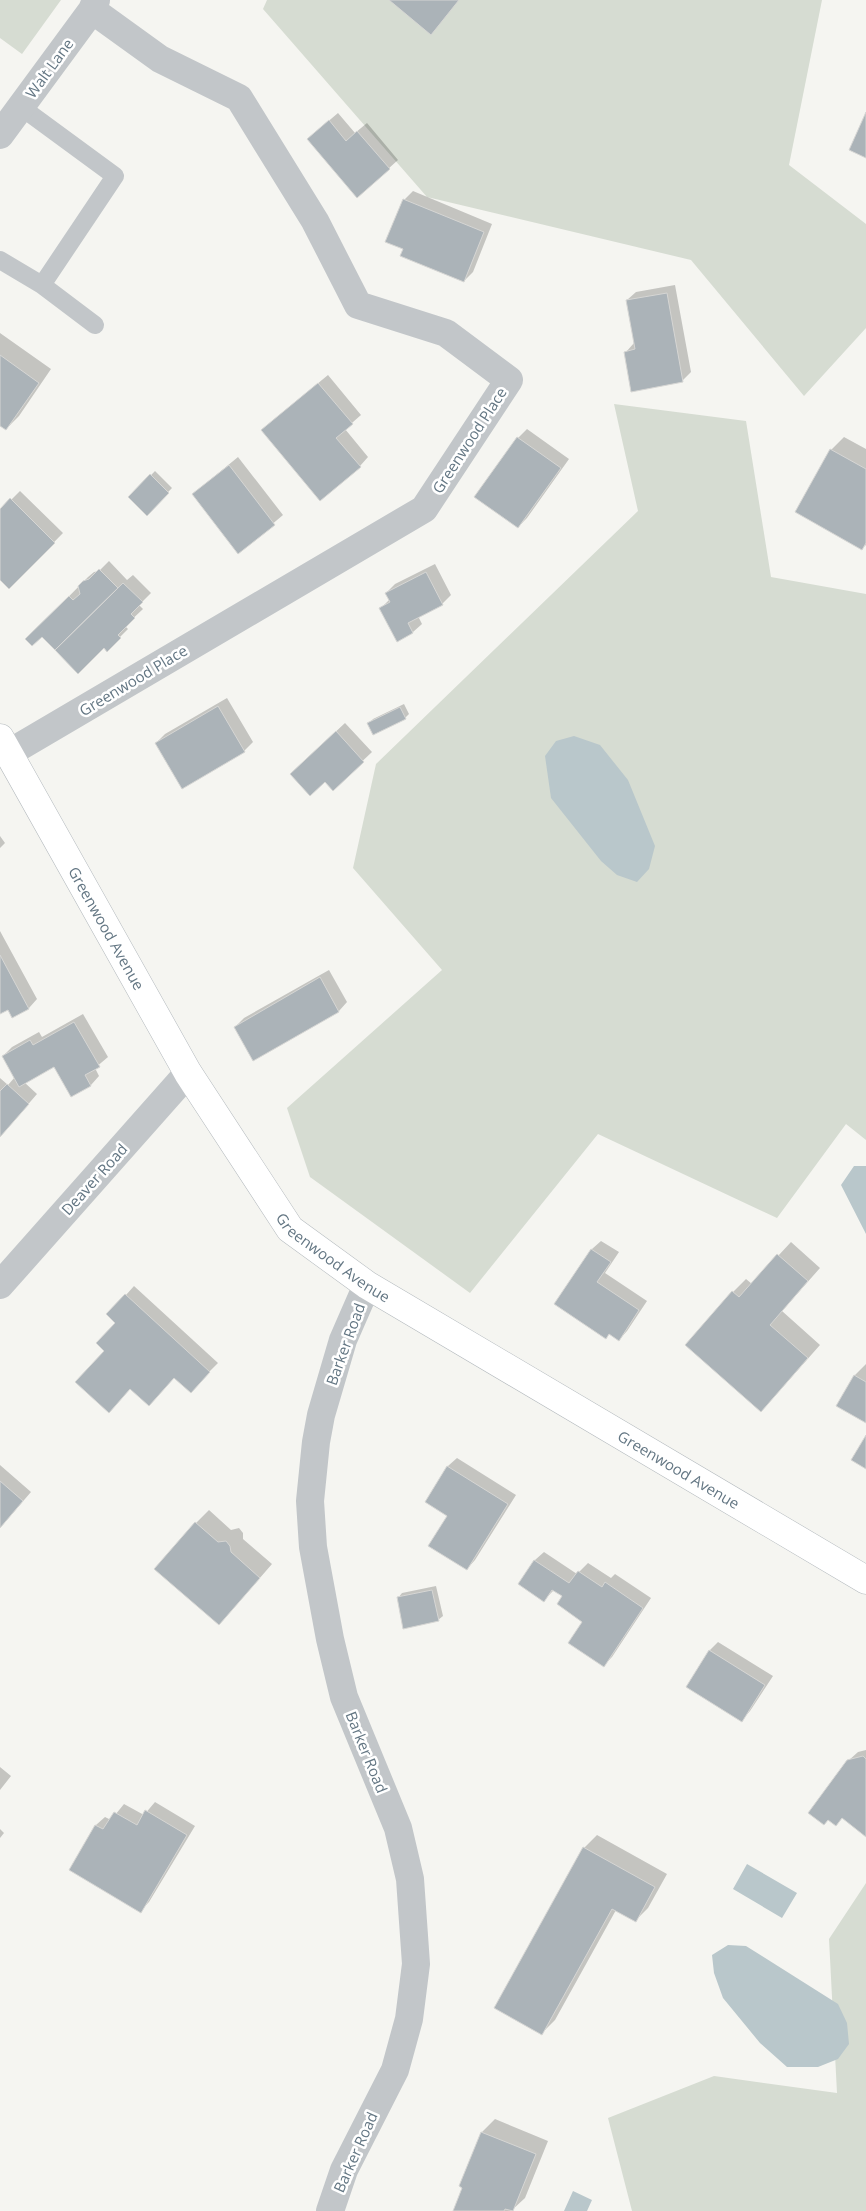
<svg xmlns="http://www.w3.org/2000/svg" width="866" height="2211" font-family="'Open Sans',sans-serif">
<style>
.green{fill:#d6dcd2}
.water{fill:#b9c7cb}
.shadow{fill:#0003}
.building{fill:#abb3b8;stroke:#d6d6d4}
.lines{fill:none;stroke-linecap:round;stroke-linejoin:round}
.secondary-casing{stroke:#b4babe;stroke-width:29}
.lane{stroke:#c2c6c9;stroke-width:18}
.street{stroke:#c2c6c9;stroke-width:28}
.secondary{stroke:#fff;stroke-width:28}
.labels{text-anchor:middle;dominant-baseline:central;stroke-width:5;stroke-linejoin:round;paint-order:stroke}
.street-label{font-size:15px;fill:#637683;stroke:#fff}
</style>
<rect width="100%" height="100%" fill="#f5f5f1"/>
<path class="green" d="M0,0h61l-39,54 -22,-16z
M267,0h555l-33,165 77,59v104l-62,68 -113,-136 -264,-63 -164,-188z
M614,404l132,17 25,156 95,17v546l-20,-16 -69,94 -179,-84 -128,159 -160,-116 -23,-69 155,-138 -89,-102 23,-104 262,-253z
M866,1883v328h-234l-24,-93 106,-42 123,17 -8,-154z"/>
<path class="water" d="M574,736l26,9 28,35 27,66 -6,23 -12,13 -20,-7 -16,-14 -50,-63 -6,-42 11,-15z
M854,1166h12v68l-25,-49z
M747,1864l50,29 -15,25 -49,-29z
M728,1945l18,1 92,58 9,19 2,21 -11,15 -20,8h-31l-27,-24 -37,-45 -9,-25 -2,-18z
M573,2191l19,9 -5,11h-23z"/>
<path class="shadow" d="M338,113l17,20 12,-10 31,37 -40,36 -40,-66z
M413,191l79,33 -19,48 -9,9 -59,-33 -1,-48z
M675,285l16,87 -9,9 -56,-29 8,-9 -7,-43 9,-8z
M0,333l51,36 -32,47 -13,13 -6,-5z
M328,375l33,40 -16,14 23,28 -8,9 -89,-44z
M527,429l42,30 -42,59 -9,9v-89z
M844,437l22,12v96l-4,3 -31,-98z
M238,457l45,58 -44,37 -46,-58z
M155,471l17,17 -25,26 -17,-17z
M20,491l43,42 -54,55 -9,-10v-67z
M109,561l18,19 6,-5 18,18 -12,12 4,4 -18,17 3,3 -21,21 -3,-4 -62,-11 -15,4 61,-62 6,-5 5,-1z
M435,564l16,31 -9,9 -24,12 4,8 -9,8 -32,-24 9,-9 -4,-6 9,-9z
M227,698l26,44 -9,9 -88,-8 9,-9z
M404,704l5,10 -4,4 -36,6 4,-5z
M345,723l27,29 -39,37 -8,-9 -25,-15z
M0,836l5,7 -5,5z
M0,931l37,68 -8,9 -16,8 -5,-8 -8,5z
M329,970l18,32 -8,9 -85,49 -19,-33 9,-9z
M83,1014l25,43 -13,11 4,8 -8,9 -20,11 -17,-31 -30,17 13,12 -37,43v-59l8,7 7,-8 -12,-21 9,-9 27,-15 3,5z
M601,1241l18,11 -14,21 42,28 -20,30 -8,9 -9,-7 -4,4 -50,-33 36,-55z
M791,1242l29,26 -38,43 38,34 -46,52 -41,-105 13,-13 6,5z
M134,1286l84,77 -19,19 -24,-6 -69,-25 20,-56z
M866,1364v58l-28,-17 17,-30z
M457,1458l59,37 -41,65 -8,9 -18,-54 -22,-14 21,-35z
M0,1465l31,27 -31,36z
M209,1510l22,20 8,-2 4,5v6l29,25 -41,47 -35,-88z
M544,1552l33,22 11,-11 23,15 4,-4 36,24 -39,59 -9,9 -19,-44 -21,-26 -9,-6 -10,10 -25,-17 16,-23z
M436,1586l7,30 -5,4 -40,-22 4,-5z
M718,1642l55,34 -23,35 -8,9 -32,-70z
M866,1750v85l-18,-74 10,-9z
M0,1767l11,9 -11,14z
M155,1802l40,24 -46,76 -9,9 -70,-41 26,-45 9,-8 6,3 13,-16 20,11z
M0,1829l4,4 -4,5z
M597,1835l70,39 -19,34 -13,13 -19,-11 -61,110 -13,13 42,-185z
M495,2119l53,22 -23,57 -14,13h-57l10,-24 -3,-1 21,-54z"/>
<path class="building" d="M389,0h70l-28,35z
M866,112v46l-17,-8z
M329,120l17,21 11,-10 33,38 -33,29 -50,-59z
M403,199l81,33 -20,50 -64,-26 3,-7 -18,-7z
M667,293l16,89 -52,10 -7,-40 11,-3 -9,-49z
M0,355l39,28 -33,47 -6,-4z
M318,383l35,41 -17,14 25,29 -41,34 -59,-71z
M517,437l44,31 -43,60 -44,-31z
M830,449l36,20v74l-4,7 -67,-38z
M229,465l46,60 -37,29 -46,-60z
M150,474l19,19 -22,23 -19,-19z
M10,498l45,45 -46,46 -9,-9v-71z
M99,569l19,19 -63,62 -13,-13 -10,9 -7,-7 44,-43 4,4 7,-6 -2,-8 5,-5 6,-2z
M426,572l17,33 -35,18 5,10 -16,9 -18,-34 11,-6 -5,-9z
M123,583l20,19 -12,12 4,4 -17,17 3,3 -14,14 -3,-4 -26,26 -23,-24z
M218,706l27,46 -63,37 -27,-46z
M400,707l6,12 -33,16 -6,-12z
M336,731l28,31 -31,29 -8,-9 -15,14 -20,-22z
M0,955l29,54 -17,9 -4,-8 -8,4z
M320,977l19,35 -86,49 -19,-34z
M74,1022l26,45 -15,8 6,11 -20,11 -17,-30 -35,20 -17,-31 28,-16 3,5z
M7,1084l22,20 -29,33v-46z
M591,1249l20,13 -14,20 42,28 -20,31 -10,-7 -3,5 -52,-35z
M777,1254l31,27 -38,44 38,33 -47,54 -76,-67 47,-54 7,6z
M125,1294l85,78 -19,21 -17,-15 -25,28 -19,-17 -21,24 -34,-31 29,-31 -8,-8 19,-20 -9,-9z
M854,1375l12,7v41l-30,-17z
M866,1435v34l-15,-9z
M447,1466l61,38 -41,66 -39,-24 19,-30 -22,-14z
M0,1481l23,20 -23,27z
M195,1522l23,20 8,-1 4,5 1,6 29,26 -41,47 -65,-56z
M534,1560l35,23 9,-12 24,16 3,-5 38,26 -39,59 -36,-24 14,-21 -25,-18 5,-8 -10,-6 -8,12 -26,-18z
M432,1590l7,31 -36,8 -6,-32z
M709,1650l56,35 -23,37 -56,-35z
M863,1756l3,3v78l-24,-19 -6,8 -8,-6 -4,5 -16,-12 39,-53z
M145,1810l42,25 -46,78 -72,-43 26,-45 8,4 11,-17 23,13z
M583,1847l72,40 -19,35 -24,-13 -70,126 -48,-27z
M481,2132l55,22 -23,57 -8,-2 -1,2h-51l9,-23 -3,-2z"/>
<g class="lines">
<g class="secondary-casing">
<g id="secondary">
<path id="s1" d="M0,738l188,335 102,156 77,56 499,295"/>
</g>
</g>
<path class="lane" d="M0,260l42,25 73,-109 -94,-69
M42,285l53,40"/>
<path class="street" d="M0,135l92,-125 4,-10
M9,753l415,-244 85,-129 -63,-47 -88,-28 -43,-84 -76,-123 -79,-39 -68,-49
M0,1285l188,-212
M330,2211l14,-41 51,-100 14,-51 7,-55 -6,-85 -12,-51 -54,-131 -14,-58 -17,-92 -3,-46 6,-59 5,-27 22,-75 24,-55"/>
<use href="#secondary" class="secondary"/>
</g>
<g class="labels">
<g class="street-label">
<text transform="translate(49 68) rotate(-54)">Walt Lane</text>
<text transform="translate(469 440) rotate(-57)">Greenwood Place</text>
<text transform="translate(133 680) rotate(-31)">Greenwood Place</text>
<text stroke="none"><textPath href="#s1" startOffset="218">Greenwood Avenue</textPath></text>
<text transform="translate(94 1179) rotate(-48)">Deaver Road</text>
<text stroke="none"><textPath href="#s1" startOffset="622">Greenwood Avenue</textPath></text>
<text transform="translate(345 1344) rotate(-70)">Barker Road</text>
<text stroke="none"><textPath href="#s1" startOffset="1028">Greenwood Avenue</textPath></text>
<text transform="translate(367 1752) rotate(68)">Barker Road</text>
<text transform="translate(355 2152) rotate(-66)">Barker Road</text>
</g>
</g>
</svg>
